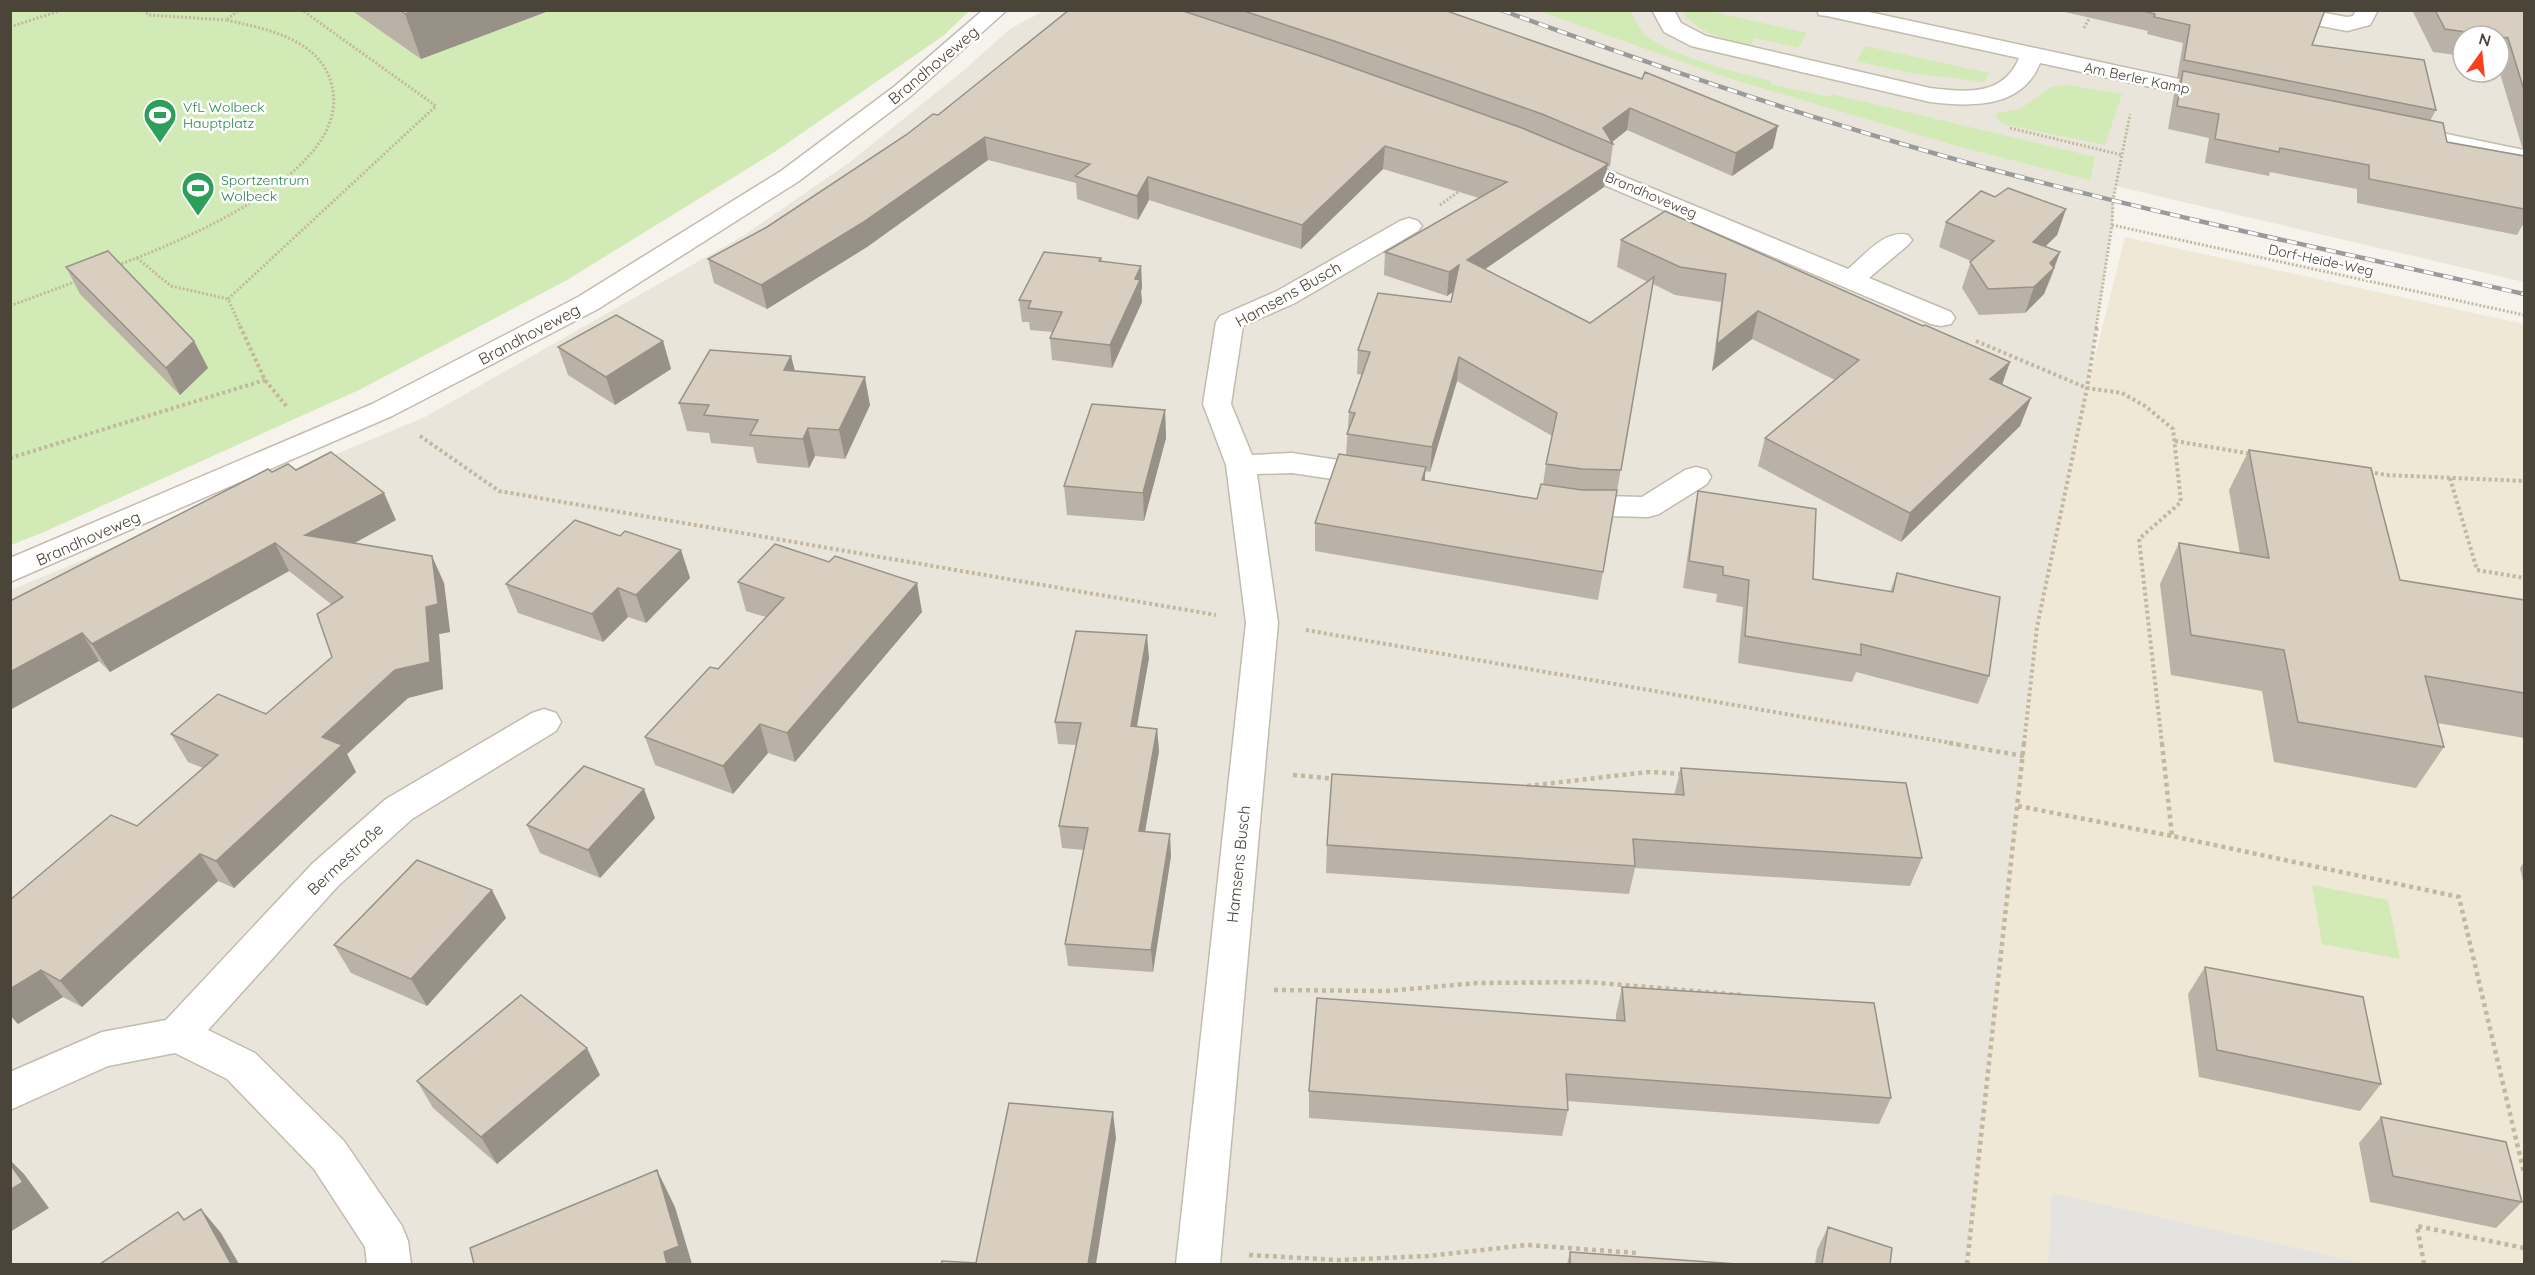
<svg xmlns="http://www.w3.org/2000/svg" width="2535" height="1275" font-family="Quicksand,sans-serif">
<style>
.residential{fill:#eae5da;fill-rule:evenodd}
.education{fill:#efe8d6}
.green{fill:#d2eab5}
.parking{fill:#e5e3e0}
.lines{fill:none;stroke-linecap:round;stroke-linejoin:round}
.minor-casing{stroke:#c2bbae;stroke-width:3}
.path-far2{stroke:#c4b79f;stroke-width:3;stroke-dasharray:2 2;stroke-linecap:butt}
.path-far1{stroke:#c4b79f;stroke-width:4;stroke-dasharray:3 3;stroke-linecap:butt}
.path{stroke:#c4b79f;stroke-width:4.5;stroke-dasharray:4 4;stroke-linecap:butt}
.minor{fill:#fff;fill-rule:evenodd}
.rail-casing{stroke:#9a9a9a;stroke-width:4.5}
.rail{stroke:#fff;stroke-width:3;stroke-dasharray:10;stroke-linecap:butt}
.wall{fill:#bab2a6;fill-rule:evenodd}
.shaded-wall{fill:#979187}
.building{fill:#d8cfc1;stroke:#979187;stroke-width:1.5}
.labels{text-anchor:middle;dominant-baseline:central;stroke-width:5;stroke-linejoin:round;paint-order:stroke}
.far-street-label{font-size:14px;fill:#4b4439;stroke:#fff}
.far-leisure-label{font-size:14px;fill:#27864d;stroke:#fff;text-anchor:start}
.street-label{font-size:16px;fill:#4b4439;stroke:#fff}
</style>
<rect width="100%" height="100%" fill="#f6f3ec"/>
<path class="residential" d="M1044,11h1480v271l-409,-96 -3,39 -25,163 -50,239 -70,637h-1956v-674l414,-173 318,-181 107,-74 113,-91 48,-43zM2463,36h36v36h-36z"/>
<path class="education" d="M2125,237l399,87v940h-557l70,-637 50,-239z"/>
<path class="green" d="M11,11h958l-26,25 -167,115 -209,129 -208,110 -315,142 -33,13z
M1539,11h91c4,6 7,14 12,20 18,23 100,43 129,50l-1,3 59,13 3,-3 263,63 -5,23 -133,-34 -229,-68z
M1685,11h24l98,22 -9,15 -43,-10 -5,8c-24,-7 -48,-12 -66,-31z
M1865,46l124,27 -5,9 -73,-9 -55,-12z
M2067,85l55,9 -17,51 -102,-21 -7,-6 1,-5 23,-4 31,-22z
M2312,885l76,15 12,59 -78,-15z"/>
<path class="parking" d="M2052,1193l315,71h-319z"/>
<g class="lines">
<g class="minor-casing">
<path id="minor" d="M983,10h24l-96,86 -112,85 -201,128 -206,107 -382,166v-24l362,-154 206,-107 203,-126 114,-85z
M1652,10h22l7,13 25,13 224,52c35,4 73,9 89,-30l-192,-42 -8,-1 -2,-5h43l360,78 8,2 4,5 -4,5 -8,2 -180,-39c-18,46 -69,44 -110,39l-239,-56 -27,-14z
M2259,10h49l39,7 6,-1 3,-6h22l-8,15 -23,6 -78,-15 -8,-1z
M2403,125l121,25v14l-129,-27 -4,-5 4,-5z
M1564,152l284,117c17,-14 37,-40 60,-34l4,5 -4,5 -39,33 82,34 4,6 -4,6 -10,2 -10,-2 -376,-160 -3,-5 3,-5z
M1409,218l9,3 4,5 -4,5 -123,72 -52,23 -12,78 21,51 40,-2 87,13 11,3 4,7 -4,7 -11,3 -87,-13 -35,1 21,149 -58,641h-44l70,-641 -20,-158 -23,-61 13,-82 4,-6 57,-25 123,-70z
M1696,467l11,3 4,7 -4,7 -48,30 -11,3 -79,-2 -11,-3 -4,-7 4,-7 11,-3 73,2 43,-27z
M544,709l12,4 5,9 -5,9 -144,88 -74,67 -130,144 47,23 89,88 58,85 6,15 3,23h-44l-2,-17 -51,-78 -87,-90 -52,-26 -67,13 -98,44v-38l92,-40 64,-12 146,-156 74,-65 146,-86z"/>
</g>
<path class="path-far2" d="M143,10l6,5 77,5
M10,27l52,-17
M2084,28l10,-18
M2010,128l112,27
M1440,205l21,-15
M2112,225l412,90
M137,258l34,28 57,13
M118,265c62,-23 235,-93 214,-179 -11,-47 -65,-57 -106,-66l13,-10
M10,306l67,-25
M241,328l-13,-29 208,-193 -134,-96
M2096,328l16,-103 1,-25 17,-86"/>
<path class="path-far1" d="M240,326l25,54 23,28
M1976,341l111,47 35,5 23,13 28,23 8,73 -42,37 23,205
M420,436l79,55 717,124
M2175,441l77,13
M10,458l255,-78
M2369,472l17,3 138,6
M2450,478l27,92 47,8
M1306,630l651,114
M2024,744l13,-117 50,-239 10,-62"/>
<path class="path" d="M1949,743l75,13
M2162,743l10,93 287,61 65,276
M1293,775l44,4
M1527,786l121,-14 35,2
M2018,806l154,30
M1274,990l113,1 90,-8 111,-1 154,13
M1249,1255l89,5 90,-4 99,-11 110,8
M1967,1264l57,-521
M2424,1264l-7,-38 107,22"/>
<use href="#minor" class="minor"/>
<g class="rail-casing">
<path id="rail" d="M1501,10c167,61 336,118 508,164 170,45 343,81 515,120"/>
</g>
<use href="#rail" class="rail"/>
</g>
<path class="wall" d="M351,10h200l-130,49z
M1069,10h376l328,138 -41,28 -105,-46 -15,12 1,2 -3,23 -3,-1 -3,21 -119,82 105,54 58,-41 -31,-15 4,-27 302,86 87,36 -8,23 29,13 -11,28 -119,116 -143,-76 7,-28 70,-58 -83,-41 -40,32 9,-69 -46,-7 -22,-11 -55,316 -283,-49v-28l31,-68 3,-43 13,-37 -5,-1 1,-24 93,-48 2,-10 -6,4 -63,-21 1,-23 94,-54 -96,-29 -82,80 -152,-49 -11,20 -61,-21 -1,-16 -88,-23 -121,87 -100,62 -53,-26 -6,-24 59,-32 171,-112zM1457,381l95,55 -6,28 -3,20 -6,15 -112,-18v-10l5,1z
M2056,10h269l-13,35 124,65 -6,11 17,21 77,14v70h-2l-5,9 -160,-32v-14l-87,-17 -1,4 -64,-13 4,-25 -41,-9 6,-35 6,-16h-3l6,-35 -36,-9 1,-3z
M2412,10h112v139l-2,-2 -23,-77v-34h-36v20l-30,-4z
M1995,197l71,12 -9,26 -12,12 15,5 -9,26 -1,2 -6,14 -19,19 -46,2 -17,-27 9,-27 -32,-14 7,-25z
M1101,258l1,4 39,4 1,22 -1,3 1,11 -30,66 -60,-8 -2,-22 2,-6 -22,-2 -1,-8h-7l-3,-22z
M66,267l128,74 14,27 -28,27 -100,-101z
M663,341l8,28 -56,36 -47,-30 -10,-28z
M791,356l4,15 75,34 -25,54 -30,-3 -6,12 -52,-5 -4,-16 -42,-4 -2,-10 -22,-2 -8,-28z
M1165,410l1,28 -22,83 -77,-6 -3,-29z
M2249,450l151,130 124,20v138l-87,-15 7,24 -28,41 -142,-26 -12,-71 -91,-16 -11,-91 19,-41 61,11 -11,-64z
M296,470l100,50 -42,23 90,40 6,49 -11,2 4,55 -35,9 -61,56 9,18 -122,116 -16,-7 -136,126 -19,-10 -45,27 -8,-9 127,-189 66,-58 -15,-6 -17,-28 95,-20 66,-57 -1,-53 -42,-33 -179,101 -11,-11 -89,-60 262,-129z
M1698,491l115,88 77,13 7,-19 92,103 -11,28 -122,-32 -4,10 -114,-19 5,-56 -27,-5 1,-8 -34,-6 10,-70z
M620,536l61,14 9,28 -44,45 -18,-6 -25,25 -85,-29 -12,-29z
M738,582l184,30 -127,150 -27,-9 -35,41 -78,-29 -10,-28 73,-68 48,-52 -20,-6z
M1149,658l-13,69 21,2 2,22 -14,81 26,24 -18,116 -85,-6 -3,-22 19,-94 -22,-2 -3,-22 17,-81 -18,-1 -3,-22z
M1681,768l241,90 -12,28 -275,-18 -6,26 -303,-21 1,-28 347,-50z
M655,818l-55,60 -60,-25 -13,-28z
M2524,862v23l-4,-17z
M492,890l14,28 -79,88 -76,-33 -17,-28z
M2205,967l176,117 -21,27 -161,-34 -11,-83z
M1622,987l269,111 -12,26 -312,-23 1,9 -6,26 -253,-18v-27l307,-71v-6z
M600,1075l-103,89 -64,-56 -16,-27z
M2381,1117l141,85 -26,26 -126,-26 -11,-59z
M1828,1227l62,37h-75l2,-14z
M1570,1252l167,12h-170z"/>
<path class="shaded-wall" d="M415,10h136l-130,49 -16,-45z
M1630,108l-3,22 -16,13 -8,-15z
M1778,126l-5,22 -41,28 4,-23z
M985,137l3,23 -121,87 -100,62 -6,-24z
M1385,146l-2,23 -82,80 1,-24z
M1608,164l-4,23 -139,96 2,-23z
M1148,177l1,23 -11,20 -1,-24z
M2066,209l-9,26 -33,32 9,-25z
M2060,252l-16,42 -19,19 9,-26 16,-24z
M1459,265l-2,24 -10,7 2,-24z
M1141,266l1,22 -1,3 1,11 -30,66 -2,-23 25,-66z
M1758,311l-6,28 -40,32 5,-27z
M194,341l14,27 -28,27 -14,-27z
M663,341l8,28 -56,36 -9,-28z
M791,356l7,28 -14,-14z
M1459,357l-2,24 -27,91 2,-25z
M2010,362l-10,28 -10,-11z
M865,377l5,28 -25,54 -6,-29z
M2031,398l-11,28 -119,116 9,-29z
M1165,410l1,28 -22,83 -1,-28z
M808,428l7,28 -6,12 -6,-29z
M1426,467l-3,28 -1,-15z
M384,493l12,27 -77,43 -14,-28z
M275,543l14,28 -179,101 -18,-28z
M681,550l9,28 -44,45 -10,-28z
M432,556l12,27 6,49 -11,2 4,55 -35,9 -61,56 9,18 -122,116 -18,-27 210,-254z
M917,583l5,29 -127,150 -8,-29z
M618,588l10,29 -25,25 -11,-28z
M82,633l17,28 -89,49v-38z
M1147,635l2,23 -16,91 -2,-23z
M760,724l8,29 -35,41 -10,-28z
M1157,729l2,22 -18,103 -2,-23z
M644,789l11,29 -55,60 -12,-28z
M1170,834l1,22 -18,116 -2,-22z
M200,854l18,27 -136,126 -22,-26z
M492,890l14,28 -79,88 -16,-27z
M41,970l22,27 -45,27 -8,-9v-26z
M587,1048l13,27 -103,89 -16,-27z
M1113,1112l3,26 -20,126h-8z
M10,1160l14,14 25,34 -39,24z
M657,1170l18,37 17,57h-25l-3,-12z
M201,1209l20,24 18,31h-8z"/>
<path class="building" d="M400,10h15l-10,4z
M1069,10h111l137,45 205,73 86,36 -141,96 123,63 64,-46 -33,193 -39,-1 -36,-5 11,-51 -98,-56 -27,90 -85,-13 8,-21 -6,-1 21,-60 -12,-2 20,-57 73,9 8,-37 -10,7 -64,-20 122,-70 -122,-36 -83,79 -154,-48 -11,19 -62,-20 15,-12 -105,-27 -123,86 -101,62 -53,-26 59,-32 139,-92 27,-21 5,1z
M1241,10h203l198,69 3,-7 133,54 -42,27 -106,-45 -27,20 10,16 -71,-30 -208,-73z
M2139,10h186l-13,35 112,15 12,50 -252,-50 6,-35 -36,-8 1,-3z
M2435,10h89v80l-16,-52 -63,-9z
M2183,71l260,52 4,19 77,14v53l-155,-30v-14l-89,-17 -1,4 -64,-13 4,-25 -42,-8z
M2008,188l58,21 -33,33 27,10 -10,11 4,5 -20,19 -46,2 -18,-27 24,-21 -48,-19 35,-31 14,6z
M1665,211l258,115 2,-1 85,37 -20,17 41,19 -121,115 -145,-75 94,-78 -101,-49 -41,33 9,-70 -46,-7 -59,-27z
M108,251l86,90 -28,27 -100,-101z
M1044,252l57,6 -2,3 42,5 -6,13 5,1 -30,65 -60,-7 12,-26 -34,-4 3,-7 -12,-1z
M616,315l47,26 -57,36 -48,-30z
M710,350l81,6 -7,14 81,7 -26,53 -31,-2 -5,11 -53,-4 8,-15 -54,-5 5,-10 -30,-2z
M1092,404l73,6 -22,83 -79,-7z
M2249,450l122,18 29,112 124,20v93l-99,-17 19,71 -146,-25 -14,-72 -93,-15 -12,-92 90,15z
M331,452l53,41 -79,42 127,21 6,48 -12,3 4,55 -35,8 -73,67 20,8 -126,116 -16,-7 -140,127 -19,-11 -31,19v-89l101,-85 26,11 81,-71 -47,-21 47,-40 48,20 66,-57 -15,-43 26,-17 -68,-54 -183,101 -10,-11 -72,39v-71l258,-132 4,3 16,-8 8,6z
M1339,454l87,13 -4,13 115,19 4,-15 41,6h35l-14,82 -288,-49z
M1698,491l118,18 -3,70 80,13 4,-19 103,24 -11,79 -128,-32v11l-116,-19 4,-56 -26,-5v-8l-34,-6z
M575,520l45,16 5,-5 56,19 -45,45 -18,-7 -26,26 -86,-30z
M775,544l54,18 6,-6 82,27 -130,150 -27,-9 -37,42 -78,-29 65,-70 8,2 66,-71 -46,-16z
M1076,631l71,4 -16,91 26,3 -18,102 31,3 -19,116 -86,-6 23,-116 -29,-2 22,-103 -26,-1z
M584,766l60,23 -56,61 -61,-25z
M1681,768l225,15 16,75 -289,-19 2,27 -308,-21 5,-71 352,21z
M417,860l75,30 -81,89 -77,-34z
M2205,967l158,30 18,87 -164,-34z
M1622,987l252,16 17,95 -325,-24 2,36 -259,-19 8,-93 308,23z
M521,995l66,53 -106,89 -64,-56z
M1009,1103l104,9 -25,152h-147l1,-3 34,2z
M2381,1117l125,25 16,60 -129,-26z
M10,1164l13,18 -13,8z
M657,1170l22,76 -15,6 3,12h-193l-4,-16z
M201,1209l30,55h-131l78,-52 6,8z
M1828,1227l64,21 -2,16h-68z
M1570,1252l167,12h-167z"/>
<defs>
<g id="stadium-pin" transform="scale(1.725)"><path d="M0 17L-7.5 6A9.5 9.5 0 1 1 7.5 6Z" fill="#2e9e5b" stroke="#fff"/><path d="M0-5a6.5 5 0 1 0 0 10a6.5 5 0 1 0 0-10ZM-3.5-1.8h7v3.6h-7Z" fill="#fff"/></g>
</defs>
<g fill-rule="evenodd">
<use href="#stadium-pin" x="160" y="115"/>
<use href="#stadium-pin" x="198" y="188"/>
</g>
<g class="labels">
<g class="far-street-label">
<text transform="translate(2137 78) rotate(12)">Am Berler Kamp</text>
<text transform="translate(1651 195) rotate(23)">Brandhoveweg</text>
<text transform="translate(2321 260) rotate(12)">Dorf-Heide-Weg</text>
</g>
<g class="far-leisure-label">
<text x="183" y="107">VfL Wolbeck<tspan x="183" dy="16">Hauptplatz</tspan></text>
<text x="221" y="180">Sportzentrum<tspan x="221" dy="16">Wolbeck</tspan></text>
</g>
<g class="street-label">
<text transform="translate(933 65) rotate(-40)">Brandhoveweg</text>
<text transform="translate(1288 294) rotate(-29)">Hamsens Busch</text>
<text transform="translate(529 334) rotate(-28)">Brandhoveweg</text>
<text transform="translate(88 538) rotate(-24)">Brandhoveweg</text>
<text transform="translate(345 859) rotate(-43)">Bermestraße</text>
<text transform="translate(1238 864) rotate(-84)">Hamsens Busch</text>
</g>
</g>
<rect width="2535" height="1275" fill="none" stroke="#4b4439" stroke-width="24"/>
<g transform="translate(2481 54) rotate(15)"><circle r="28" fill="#ffffff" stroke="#b7b4b0" stroke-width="1.5"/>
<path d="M0-4.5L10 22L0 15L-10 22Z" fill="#fc3f1d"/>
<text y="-9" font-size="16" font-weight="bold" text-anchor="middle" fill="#4b4439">N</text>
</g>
</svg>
